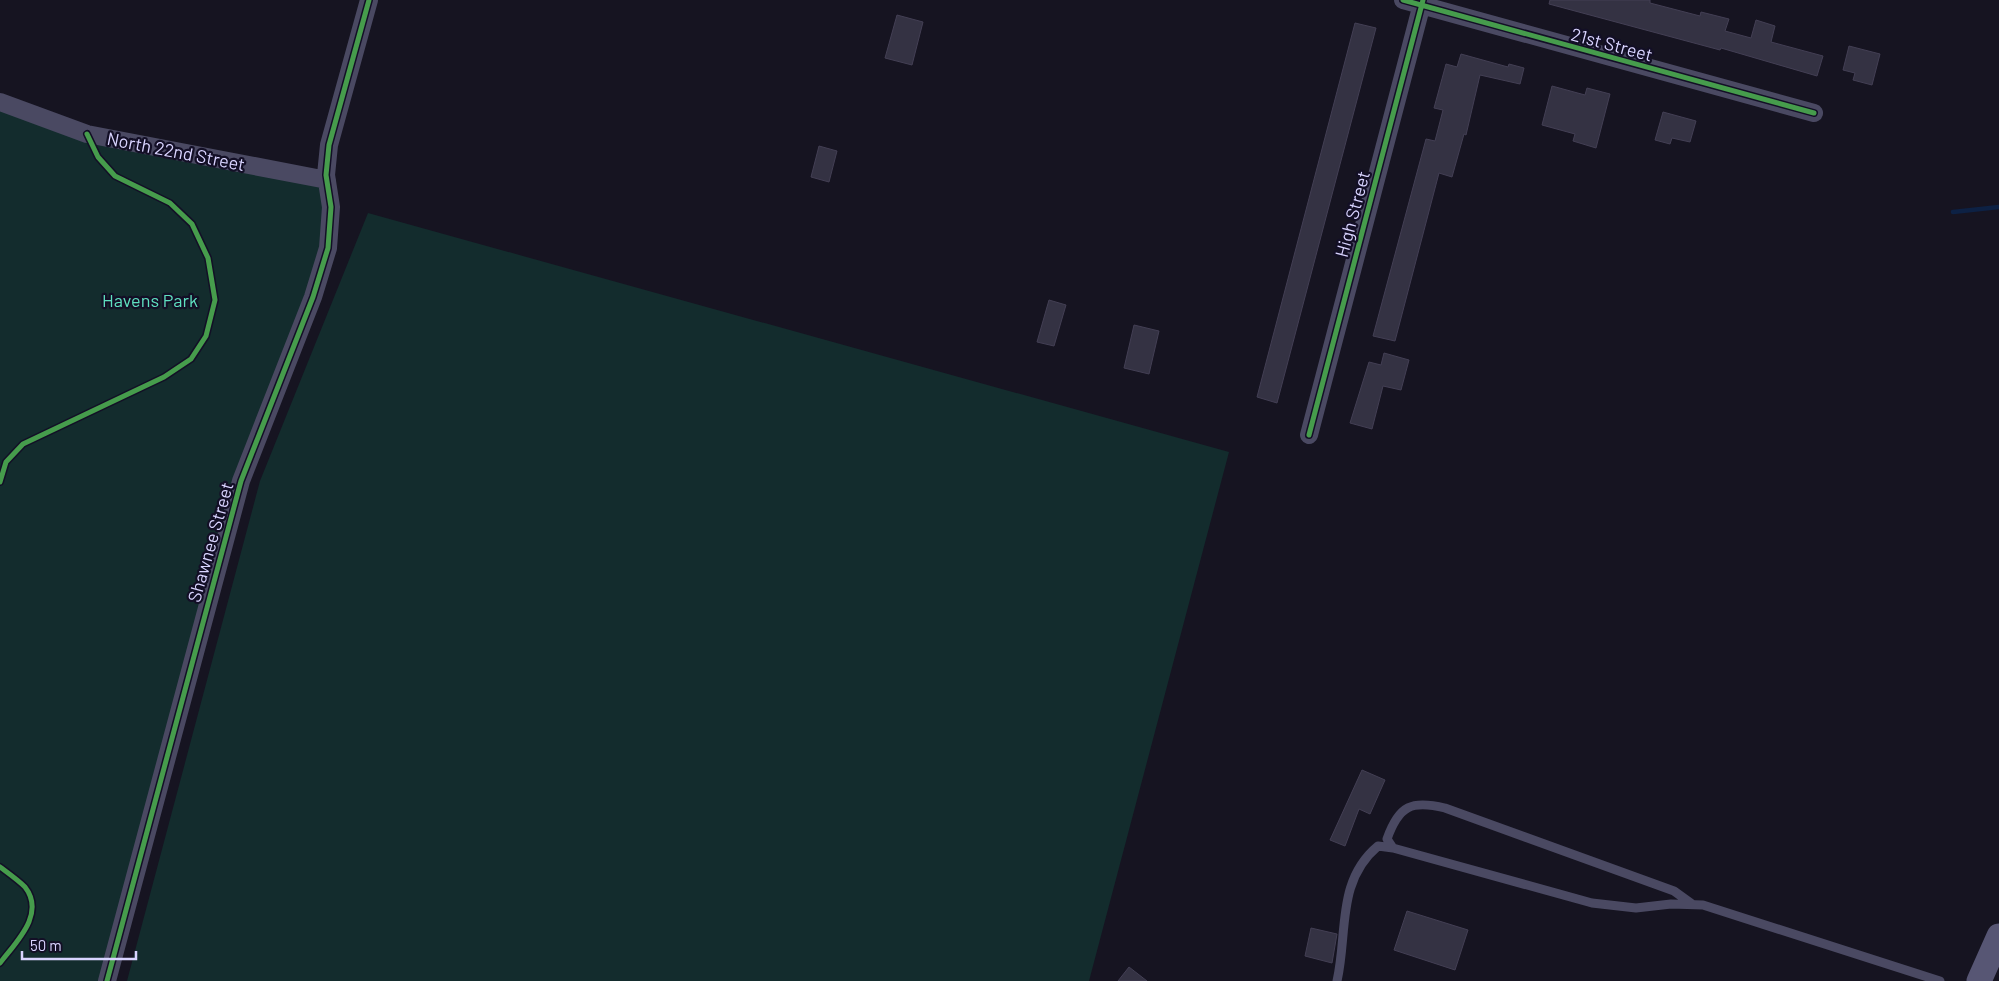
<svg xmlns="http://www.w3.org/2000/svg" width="1999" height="981" font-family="Barlow,sans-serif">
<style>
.green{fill:#132c2d}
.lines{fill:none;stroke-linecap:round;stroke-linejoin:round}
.stream{stroke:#0d2144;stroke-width:4.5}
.building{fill:#343243;stroke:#433f54}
.service{stroke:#4a4962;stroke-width:9}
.minor{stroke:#4a4962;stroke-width:18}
.secondary{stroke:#575674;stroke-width:25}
.cycleway-casing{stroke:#130f26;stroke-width:8}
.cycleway{stroke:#469c4c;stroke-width:5}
.labels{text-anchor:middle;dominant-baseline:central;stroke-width:4.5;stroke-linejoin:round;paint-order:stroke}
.street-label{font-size:18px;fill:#d9d4ff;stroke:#130f26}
.park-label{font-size:18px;fill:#5fe0c0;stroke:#130f26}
</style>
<rect width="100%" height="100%" fill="#161421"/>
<path class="green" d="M0,102l87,32 240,46 1,68 -87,233 -134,500h-107z
M368,213l861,239 -140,529h-962l133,-500z"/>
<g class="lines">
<path class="stream" d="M1953,212l46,-5"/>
</g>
<path class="building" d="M1550,0h100v3l50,13 1,-4 28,7 -4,12 26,7 5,-18 19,6 -4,16 52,14 -6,20 -96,-28 -1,2 -171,-46z
M897,15l26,7 -11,43 -27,-7z
M1355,23l21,5 -99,375 -20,-6z
M1849,46l31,8 -8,31 -19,-5 2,-7 -12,-3z
M1461,54l47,13 1,-3 15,4 -4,16 -40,-9 -14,60 -2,-1 -12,43 -13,-4 -44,168 -22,-5 53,-197 9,2 8,-31 -9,-2 12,-44 11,3z
M1552,86l33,9 2,-7 23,6 -14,54 -23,-7 2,-7 -33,-9z
M1663,112l33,9 -6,21 -18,-4 -2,6 -15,-4z
M819,146l18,5 -8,31 -18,-5z
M1049,300l17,5 -12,41 -17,-4z
M1134,325l25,6 -10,43 -25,-6z
M1384,353l25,7 -8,30 -18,-4 -11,43 -22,-6 19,-61 12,3z
M1362,770l23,10 -15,34 -11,-5 -14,37 -15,-6z
M1407,911l61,19 -13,40 -61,-20z
M1311,928l26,6 -5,29 -27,-7z
M1129,967l18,14h-29z"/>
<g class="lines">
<path class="service" d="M1393,848l-6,-9c12,-34 25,-39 58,-31l229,83 18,13
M1337,981c11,-48 -1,-100 41,-135l15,2 199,55 44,5 35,-4 32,1 237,76"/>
<path class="minor" d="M1403,0l411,113
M0,102l87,32 240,46
M1309,435l114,-435
M107,981l134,-500 72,-184 15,-49 3,-41 -5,-32 3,-30 40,-145"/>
<path class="secondary" d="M1979,981l20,-45"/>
<g class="cycleway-casing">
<path id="cycleway" d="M1403,0l411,113
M1309,435l114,-435
M0,482l6,-20 17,-18 141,-67 27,-18 15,-23 9,-36 -7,-42 -16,-34 -22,-21 -55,-27 -17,-19 -11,-23
M0,867c8,6 18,13 25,20 21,27 -9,55 -25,76
M107,981l134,-500 72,-184 15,-49 3,-41 -5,-32 3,-30 40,-145"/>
</g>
<use href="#cycleway" class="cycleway"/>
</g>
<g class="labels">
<g class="street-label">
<text transform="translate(1612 44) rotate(15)">21st Street</text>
<text transform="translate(176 151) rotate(11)">North 22nd Street</text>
<text transform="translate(1352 214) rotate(-75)">High Street</text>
<text transform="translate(210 542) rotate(-74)">Shawnee Street</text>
</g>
<g class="park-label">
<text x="150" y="300">Havens Park</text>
</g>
</g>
<path d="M22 951v8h114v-8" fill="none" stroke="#d9d4ff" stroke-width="2.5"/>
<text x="30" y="951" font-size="15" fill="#d9d4ff" stroke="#130f26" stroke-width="4" paint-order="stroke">50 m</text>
</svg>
